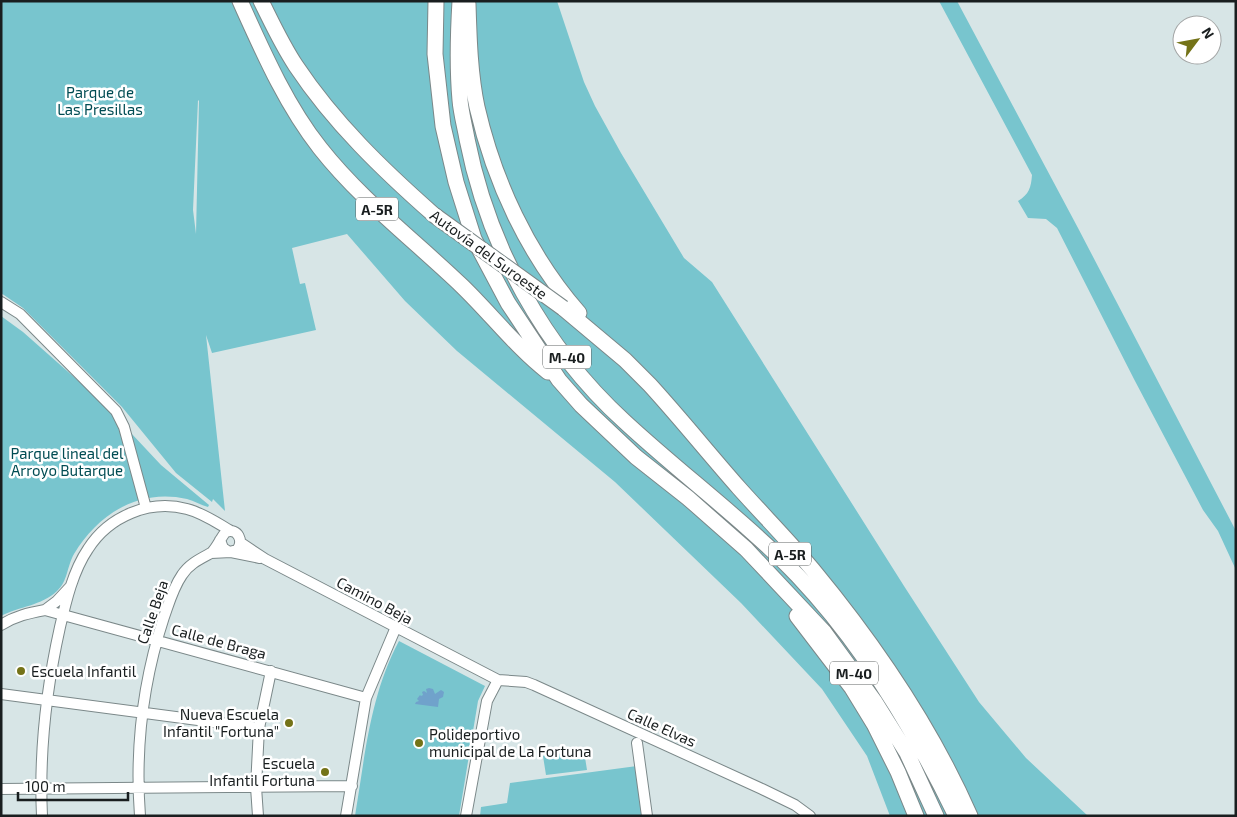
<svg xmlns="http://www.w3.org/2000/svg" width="1237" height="817" font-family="'Exo 2',sans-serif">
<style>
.green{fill:#78c5ce;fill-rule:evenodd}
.water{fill:#70a2cb}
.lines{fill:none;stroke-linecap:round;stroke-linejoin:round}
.minor-casing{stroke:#7b8889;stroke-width:12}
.highway-casing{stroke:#7b8889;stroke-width:17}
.minor{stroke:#fff;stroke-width:10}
.highway{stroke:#fff;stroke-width:15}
.highway-bridge-casing{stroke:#7b8889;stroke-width:17;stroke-linecap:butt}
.highway-bridge{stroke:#fff;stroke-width:15}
.poi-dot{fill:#747318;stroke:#fff;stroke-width:2}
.labels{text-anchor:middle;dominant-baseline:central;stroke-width:5;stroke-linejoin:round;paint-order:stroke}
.shield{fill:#fff;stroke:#5e6262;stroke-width:1}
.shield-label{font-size:14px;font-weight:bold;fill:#191e1f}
.park-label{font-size:15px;fill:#004c53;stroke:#fff}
.street-label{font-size:15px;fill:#191e1f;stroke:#fff}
.poi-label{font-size:15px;fill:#191e1f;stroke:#fff;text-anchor:start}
</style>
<rect width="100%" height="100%" fill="#d7e5e6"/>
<path class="green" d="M1,1h556l27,81 11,24 26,47 63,105 28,24 192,304 75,116 47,56 62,58h-198l-23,-60 -45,-67 -81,-86 -126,-121 -158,-131 -52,-50 -58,-67 -55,14 8,36 5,-1 11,47 -104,23 -6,-18 19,176 -12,-12 -1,3 -36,-29 -54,-66 -99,-99 -22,-15zM198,100l1,1 -3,133 -3,-24z
M939,1h18l121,227 158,303v39l-18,-39 -15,-21 -68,-129 -78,-153 -11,-9 -18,-1 -10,-17c11,-7 13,-13 14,-26z
M1,316l22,16 77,68 61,65 48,40 -1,2c-7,-2 -14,-6 -21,-8 -48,-11 -89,15 -113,55 -7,12 -6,27 -17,37 -16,15 -37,15 -56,25z
M399,641l86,45 -7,15 -19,115h-104c10,-60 15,-121 44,-175z
M584,751l3,19 -41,5 -3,-19z
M637,766l7,50h-164l1,-9 26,-4 3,-20z"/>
<path class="water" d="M429,688l4,1 2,5 6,-4 3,2 -1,5 -4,2 -1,8 -23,-3 1,-2 3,-1 -2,-2 3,-4 1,1 2,-1 -1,-3 2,-1 3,2 -1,-4z"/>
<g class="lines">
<g class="minor-casing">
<path id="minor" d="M1,302l19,12 96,97 8,16 22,81
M220,540l3,8 6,4 8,-2c7,-8 1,-23 -11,-18 -4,3 -9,16 -15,21l20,-1 29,6
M241,543l24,16 233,121 28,2 8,3 228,104 33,16 15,11
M45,610l12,-9 13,-14
M1,625c14,-9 28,-12 44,-15l321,88
M1,694l258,34
M637,743l10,73
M1,789l351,-3
M42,816c-3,-64 4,-126 18,-189 6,-26 13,-56 28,-78 21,-33 62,-50 99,-40 16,4 30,14 44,22
M140,816c-5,-67 3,-135 24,-199 5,-14 9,-29 18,-42 7,-11 18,-16 29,-22
M258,816l-2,-29 3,-59 12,-57
M346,816l20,-118 30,-71
M466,816l21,-115 11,-21"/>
</g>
<g class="highway-casing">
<path id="highway" d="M240,1c23,51 46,104 80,147 41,52 94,92 142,138 29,28 55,62 86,86
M261,1c11,22 21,44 35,65 38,57 87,104 138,149
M436,1l-1,53 8,72 13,56 18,57 34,64 51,77 22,25 55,52 52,41 58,51 78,83 51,70 32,51 29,63
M460,1c-2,33 -3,66 0,99 1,13 5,27 7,39 21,107 77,209 157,282 57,53 120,99 174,155 66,70 116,153 158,240
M468,4c1,33 2,71 9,103 17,74 51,148 102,206
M563,308l62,52 25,25c31,34 59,69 89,103 25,28 51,54 74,82 62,75 118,157 157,246
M797,616l55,72 22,36 24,48 18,44"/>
</g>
<use href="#minor" class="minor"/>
<use href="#highway" class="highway"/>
<g class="highway-bridge-casing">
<path id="highway-bridge" d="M434,215l129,93"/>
</g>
<use href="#highway-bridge" class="highway-bridge"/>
</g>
<g class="poi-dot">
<circle cx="21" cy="671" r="5"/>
<circle cx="289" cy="723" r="5"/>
<circle cx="419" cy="743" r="5"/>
<circle cx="325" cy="772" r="5"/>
</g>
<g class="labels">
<g class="shield">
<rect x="356" y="197.5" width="42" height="23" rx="4"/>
<rect x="543" y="345.5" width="48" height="23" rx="4"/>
<rect x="769" y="542.5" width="42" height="23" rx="4"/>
<rect x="830" y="661.5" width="48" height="23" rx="4"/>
</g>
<g class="shield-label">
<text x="377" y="209">A-5R</text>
<text x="567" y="357">M-40</text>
<text x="790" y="554">A-5R</text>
<text x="854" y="673">M-40</text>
</g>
<g class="park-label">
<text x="100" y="92">Parque de<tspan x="100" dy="17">Las Presillas</tspan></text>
<text x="67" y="453">Parque lineal del<tspan x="67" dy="17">Arroyo Butarque</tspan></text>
</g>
<g class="street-label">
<text transform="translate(489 254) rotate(36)">Autovía del Suroeste</text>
<text transform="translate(375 600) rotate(28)">Camino Beja</text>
<text transform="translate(152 612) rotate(-71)">Calle Beja</text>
<text transform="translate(219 641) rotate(15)">Calle de Braga</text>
<text transform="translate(662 727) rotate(24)">Calle Elvas</text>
</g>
<g class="poi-label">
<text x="31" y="671">Escuela Infantil</text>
<text x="279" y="714" text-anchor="end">Nueva Escuela<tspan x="279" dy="17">Infantil "Fortuna"</tspan></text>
<text x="429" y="734">Polideportivo<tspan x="429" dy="17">municipal de La Fortuna</tspan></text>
<text x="315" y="763" text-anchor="end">Escuela<tspan x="315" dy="17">Infantil Fortuna</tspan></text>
</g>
</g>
<rect width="1237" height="817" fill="none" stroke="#191e1f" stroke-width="5"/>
<g transform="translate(1197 40) rotate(58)"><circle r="24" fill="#ffffff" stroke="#a3a5a5"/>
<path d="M0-4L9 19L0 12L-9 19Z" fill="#747318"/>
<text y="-8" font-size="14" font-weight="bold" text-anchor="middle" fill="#191e1f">N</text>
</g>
<path d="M18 792v8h110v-8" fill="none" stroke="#191e1f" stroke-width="2.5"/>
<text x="25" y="792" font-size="15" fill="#191e1f" stroke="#ffffff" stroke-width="4" paint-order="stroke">100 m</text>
</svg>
